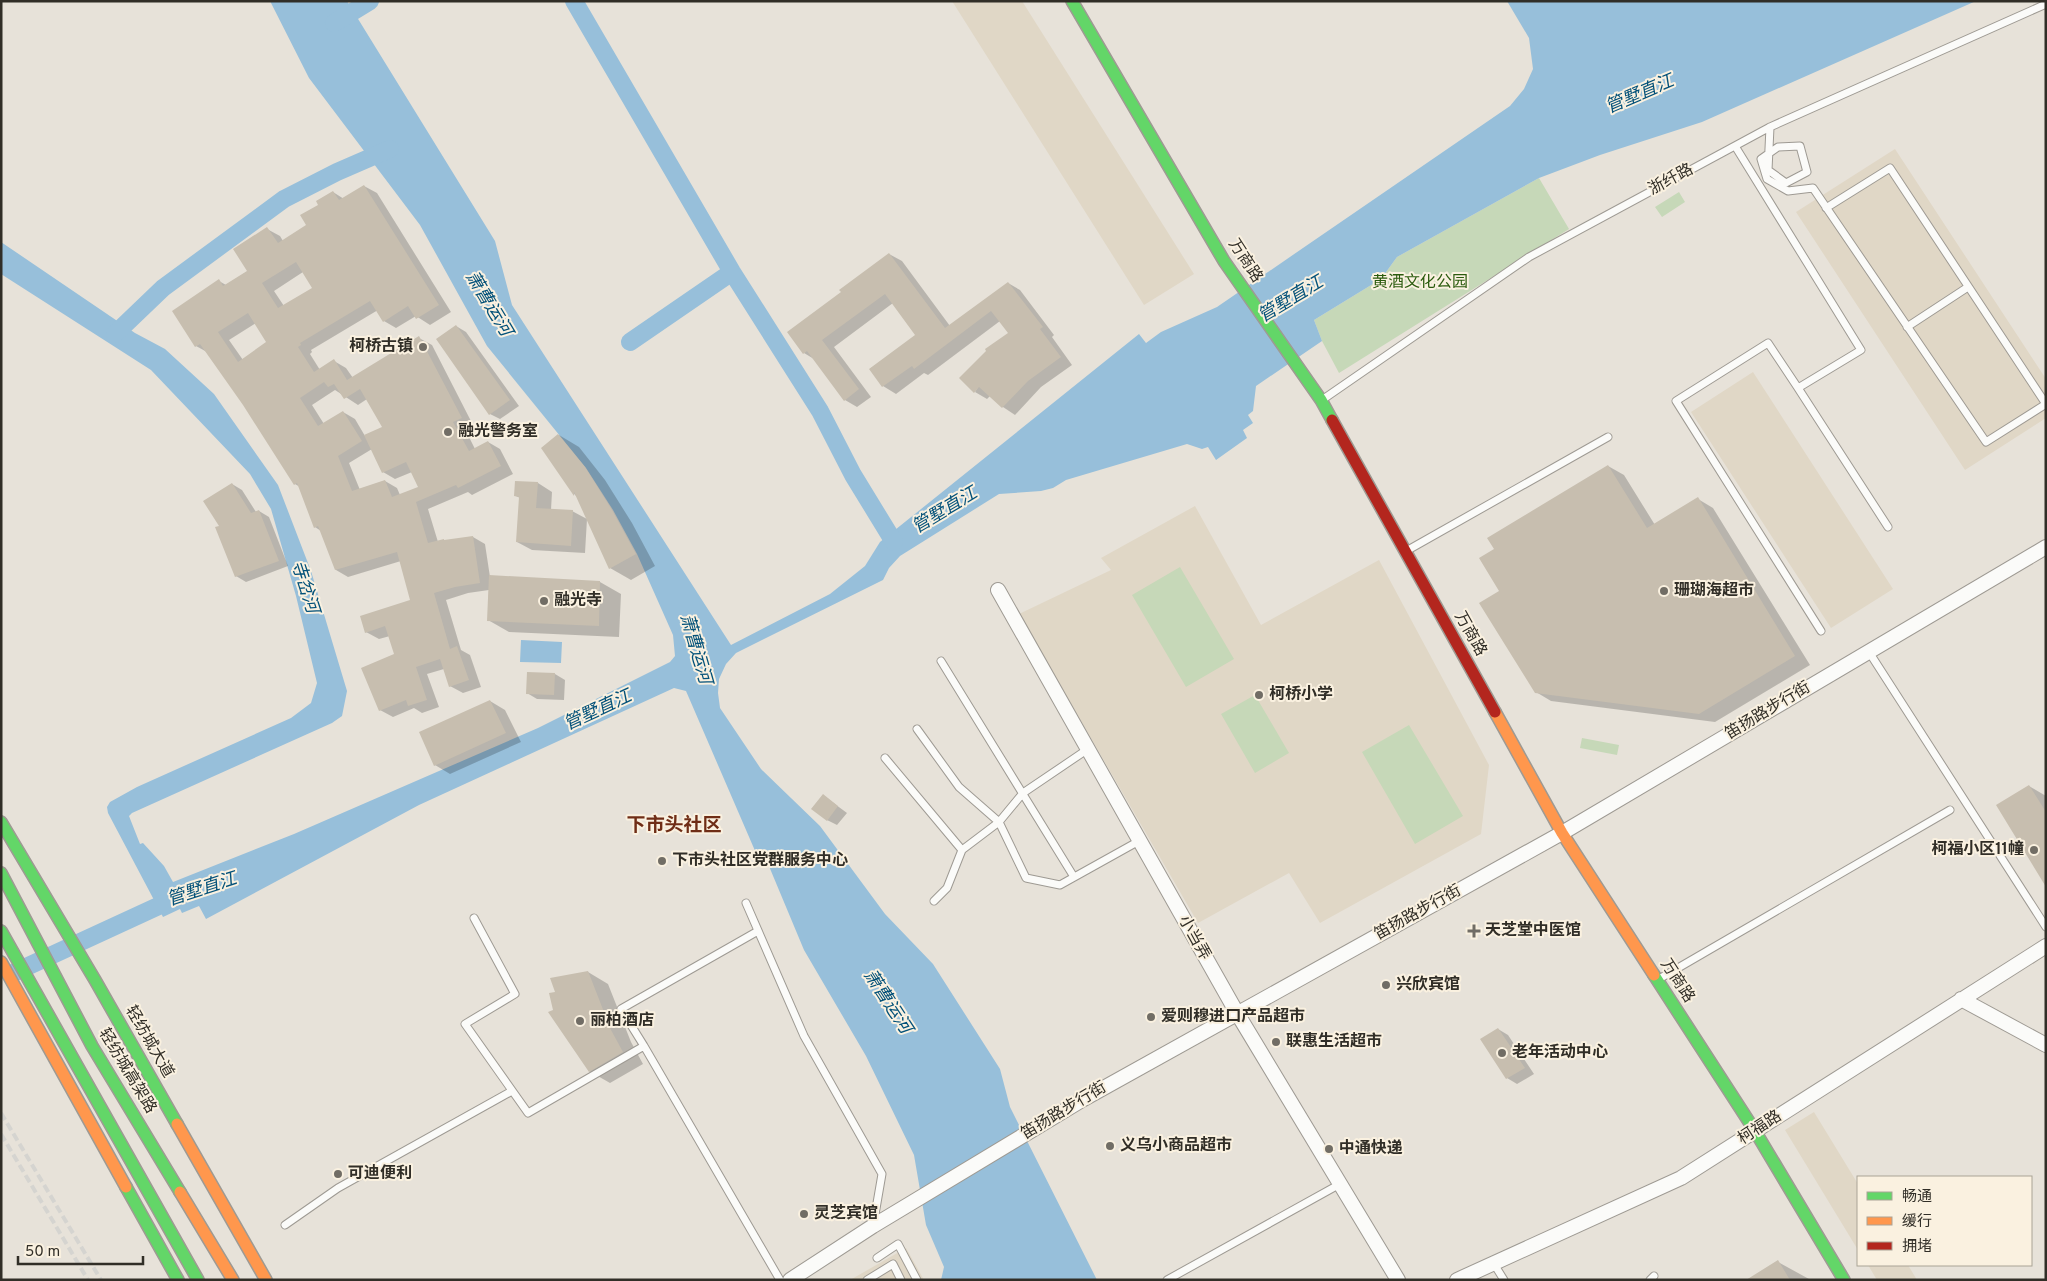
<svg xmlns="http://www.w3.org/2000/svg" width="2047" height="1281" font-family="Overpass,'Noto Sans SC',sans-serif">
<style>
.built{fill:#e0d7c6}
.green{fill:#c6d8b8}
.water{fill:#97bfda}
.shadow{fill:#0003;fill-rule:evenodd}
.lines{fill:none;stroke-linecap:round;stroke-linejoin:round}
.canal{stroke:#97bfda;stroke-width:18}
.building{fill:#c7beaf;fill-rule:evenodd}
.lane-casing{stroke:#9e9a93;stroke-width:9}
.street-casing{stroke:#9e9a93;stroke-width:16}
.fast-casing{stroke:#9e9a93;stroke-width:14}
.slow-casing{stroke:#9e9a93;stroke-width:14}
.jam-casing{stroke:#9e9a93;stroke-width:14}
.lane{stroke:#fbfbf9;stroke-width:7}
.street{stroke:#fbfbf9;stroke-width:14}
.fast{stroke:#63d668;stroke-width:11}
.slow{stroke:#ff974d;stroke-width:11}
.jam{stroke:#b3261e;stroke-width:11}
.rail{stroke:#d5d4d0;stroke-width:4;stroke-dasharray:8 4;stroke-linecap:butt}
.poi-dot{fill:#716d65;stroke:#faf1e0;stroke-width:2}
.labels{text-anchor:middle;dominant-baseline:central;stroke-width:4;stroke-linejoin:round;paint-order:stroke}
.street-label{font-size:16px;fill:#312e27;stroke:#faf1e0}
.park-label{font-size:16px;fill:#2b5b0e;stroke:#faf1e0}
.poi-label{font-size:16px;font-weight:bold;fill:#312e27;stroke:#faf1e0;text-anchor:start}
.water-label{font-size:18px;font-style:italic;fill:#035179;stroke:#faf1e0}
.quarter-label{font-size:19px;font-weight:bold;fill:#6f2d16;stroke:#faf1e0}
</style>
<rect width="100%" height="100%" fill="#e7e2d9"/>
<path class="built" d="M952,1h70l172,273 -50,31z
M1895,149l151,230v39l-81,52 -169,-258z
M1753,372l140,217 -62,39 -140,-216z
M1195,506l66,119 118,-65 110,205 -8,69 -161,89 -31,-50 -91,50 -179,-309 92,-44 -10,-12z
M1814,1112l44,72v66l-73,-120z
M906,1248l18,32h-74z
M1868,1265h40l9,15h-40z"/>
<path class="green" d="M1539,178l30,51 -230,144 -17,-32 -8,-21 67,-41 16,-22z
M1679,192l6,10 -23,15 -7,-10z
M1180,567l54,92 -48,28 -54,-92z
M1255,695l34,58 -34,20 -34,-59z
M1409,725l54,91 -48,28 -53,-92z
M1582,738l37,7 -2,10 -37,-7z"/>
<path class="water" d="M270,1h77l148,240 17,64 219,340 99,-51 35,-28 15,-24 259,-208 7,9 15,-11 56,-25 293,-201 14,-17 9,-20 -4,-31 -22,-37h469l-274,121 -102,33 -61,23 -142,79 -16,22 -67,41 8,21 -66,45 -3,25 -5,4 5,8 -10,7 4,8 -31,22 -8,-13 -6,2 -15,-5 -121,36 -13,8 -12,3 -42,3 -99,62 -11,12 -6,12 -147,73 -10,11 -7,15 -1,14 2,15 41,61 59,57 65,88 48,50 67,105 10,38 87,173h-156l3,-13 -18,-42 -12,-70 -48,-99 -62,-106 -38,-91 -7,1 -73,-169 -12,-3 -255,117 -213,114 -7,-13 -17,7 -2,-4 -17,8 -55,-104 -1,-6 3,-5 27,-15 154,-69 20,-15 6,-20 -21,-87 -25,-87 -21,-35 -99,-104 -150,-96v-32l134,91 30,16 49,45 64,91 33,86 36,120 -5,25 -10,7 -200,90 -3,3 11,28 3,-1 21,23 9,16 121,-48 244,-106 132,-66 5,-6 -2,-21 -36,-81 -24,-44 -27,-42 -99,-122 -67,-121 -111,-147z
M521,640l41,2 -1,21 -41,-1z"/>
<path class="shadow" d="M364,186l13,7 74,119 -21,13 -14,-9 -20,12 -12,-7 -6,-11 -67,40 1,2 -2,2 10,16 14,-9 12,7 7,10 66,-40 13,7 41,80 -8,4 10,20 13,-7 12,7 13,25 -41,21 -4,-3 -40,17 10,33 35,-5 12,7 5,33 110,5 21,12 -2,43 -110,-5 -21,-12 1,-30 -21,3 -22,7 15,50 9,5 11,32 -18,6 -13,-7 -6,-17 -17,5 12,33 -17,6 -8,-5 -21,9 -13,-7 16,-55 -6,-19 -11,3 -13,-7 46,-31 -11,-40 -53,16 -12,-7 -15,-39 -6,-4 -15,-40 -5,-3 -51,-80 -37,-52 -11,-6 23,-65 7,4 22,-14 19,-42 13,7 3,5 25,-15 12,-20 13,-14 11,7zM303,272l11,16 -30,18 -10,-15zM256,323l12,19 -25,18 -14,-20zM335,390l23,15 9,-6 17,28 -19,9 -10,-17 -12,-7 -19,12 -12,-19zM372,449l11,23 12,7 17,-7 7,16 -19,7 -3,-7 -12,-7 -25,9 -11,-27z
M889,254l13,7 48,65 58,-43 12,7 34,45 -2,2 20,28 -31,22 -26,28 -12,-8 -13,-11 -3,3 -12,-7 35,-59 -10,-12 -72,54 -4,-2 -28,21 -13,-8 -13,-17 47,-34 -24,-32 -59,44 37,50 -14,10 -12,-7 -31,-41 -10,-6 39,-60z
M456,326l10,6 53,74 -19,13 -10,-5z
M559,435l20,12 26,33 27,43 23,43 -24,14 -21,-12 -32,-71 -3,-2 -33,-47z
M1608,466l16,9 31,50 43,-26 15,9 97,157 -95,57 -164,-21 -15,-9 -36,-101 -4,-42z
M538,483l14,9 -1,18 21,1 15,8 -2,34 -53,-3 -15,-8 3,-44 -4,-2z
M232,484l10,6 14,22 3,-1 10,6 19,49 -42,16 -10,-6z
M555,674l10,6 -1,20 -27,-1 -10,-6z
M490,701l15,9 16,32 -71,32 -15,-9z
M2029,786l17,10v88z
M824,796l23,17 -10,12 -10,-5z
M588,972l20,12 23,58 12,22 -33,19 -21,-12 -34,-60 1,-19z
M1498,1029l10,6 26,39 -17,10 -10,-6z
M1778,1262l31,17v1h-54z"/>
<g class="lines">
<path class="canal" d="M574,1l158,271 88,139 33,64 41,67
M334,23l36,-22
M115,334l48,-46 121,-89 53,-27 53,-23
M630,342l102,-70
M11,974l167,-77"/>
</g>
<path class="building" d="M364,185l75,120 -23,14 -8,-13 -25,16 -13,-21 -70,42 1,2 -3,2 16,25 20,-13 13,21 72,-44 43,82 -9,4 16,29 19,-10 13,25 -43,22 -2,-3 -40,17 12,41 16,-4v1l29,-4 7,47 -25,4 -21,6 16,56 7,-3 12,34 -20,7 -9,-28 -24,8 11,33 -19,6 -2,-6 -27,11 -18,-43 33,-14 -9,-28 -20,7 -5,-17 50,-16 -13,-48 -62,18 -17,-44 -4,2 -17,-45 -3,2 -51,-80 -43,-61 -5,3 -23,-36 47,-32 4,7 24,-15 -14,-22 34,-22 11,16 28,-18 -6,-10 18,-10 -2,-4 17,-10 6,9zM296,262l16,26 -34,20 -16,-25zM248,313l18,29 -28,20 -20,-30zM324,382l4,5 6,-3 10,15 16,-10 22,38 -18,8 18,38 24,-11 12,25 -26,10 -7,-17 -33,11 -14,-35 24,-15 -19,-30 -25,15 -18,-28z
M889,253l56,75 63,-46 35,45 -3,2 21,28 -33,24 -26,27 -23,-21 -5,6 -15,-15 27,-27 -1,-2 23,-16 -17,-22 -77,58 -2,-3 -30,21 -13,-18 46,-34 -30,-41 -63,46 37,49 -15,12 -37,-50 -4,3 -16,-22 54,-40 -2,-2z
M456,325l54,75 -21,15 -53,-76z
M558,434l27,33 27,43 24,44 -27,15 -35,-77v4l-33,-48z
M1608,465l39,63 51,-31 97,159 -96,58 -164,-21 -56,-90 20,-12 -20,-33 15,-9 -7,-11z
M515,481l23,1 -2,26 37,2 -2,36 -55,-4 3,-45 -5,-1z
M232,483l19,30 8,-3 20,51 -44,16 -20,-50 4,-1 -16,-25z
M489,575l111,6 -1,45 -112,-5z
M527,672l28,1 -1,22 -28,-1z
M490,700l16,33 -72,33 -15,-34z
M2029,785l17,27v75l-50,-82z
M823,794l15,12 -11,15 -16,-12z
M588,971l23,59 12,22 -34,20 -41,-60 5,-2 -4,-17 6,-1 -5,-14z
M1498,1028l27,40 -19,11 -26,-40z
M1778,1260l12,20h-44z"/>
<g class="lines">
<g class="lane-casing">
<path id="lane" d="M1770,127l-2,43 18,13 21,-11 -7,-26 -22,1 -17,12 6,20 21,12 25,-3 173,254 60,-38
M1735,146l126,204 -63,38 90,139
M1826,208l64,-40 156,236
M1907,327l61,-40
M1798,388l-30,-45 -92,58 145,230
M1322,400l207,-143 241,-130 276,-123
M1408,550l200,-113
M1869,652l177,275
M941,661l133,216
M917,729l42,58 40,35 27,56 34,7 79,-44
M885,758l77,92
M934,901l13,-13 15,-38 37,-28 24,-29 65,-44
M746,903l58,133 78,138 -9,52
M474,918l41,76 -50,30 63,89 116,-67 136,234
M1659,979l291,-169
M644,1046l-23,-37 137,-78
M285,1225l53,-37 174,-97
M877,1258l21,-14 19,36
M1494,1264l10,16
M867,1280l26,-16 8,16
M1167,1280l173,-96
M1650,1280l4,-4"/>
</g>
<g class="street-casing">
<path id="street" d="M998,590l239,423 161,267
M1961,999l85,46
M790,1280l83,-54 209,-126 480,-267 484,-286
M1457,1280l224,-102 365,-232"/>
</g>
<g class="fast-casing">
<path id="fast" d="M1072,1l152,260 97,139 11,20
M1,822l94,158 82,144
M1,873l91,173 88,146
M1,931l197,349
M1654,975l101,156 89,149
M126,1187l52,93"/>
</g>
<g class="slow-casing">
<path id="slow" d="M1495,712l67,121 92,142
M1,962l125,225
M177,1124l89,156
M180,1192l53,88"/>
</g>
<g class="jam-casing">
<path id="jam" d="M1332,420l163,292"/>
</g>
<use href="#lane" class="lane"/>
<use href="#street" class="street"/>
<use href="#fast" class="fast"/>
<use href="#slow" class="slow"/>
<use href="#jam" class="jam"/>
<path class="rail" d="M1,1113l100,167
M1,1134l87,146"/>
</g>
<g class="poi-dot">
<circle cx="423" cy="347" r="5"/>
<circle cx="448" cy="432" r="5"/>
<circle cx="1664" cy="591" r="5"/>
<circle cx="544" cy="601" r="5"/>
<circle cx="1259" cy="695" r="5"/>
<circle cx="2034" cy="850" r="5"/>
<circle cx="662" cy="861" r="5"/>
<path d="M1471.5 923.5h5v5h5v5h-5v5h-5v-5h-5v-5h5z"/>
<circle cx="1386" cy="985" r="5"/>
<circle cx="1151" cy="1017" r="5"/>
<circle cx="580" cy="1021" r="5"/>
<circle cx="1276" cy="1042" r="5"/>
<circle cx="1502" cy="1053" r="5"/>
<circle cx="1110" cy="1146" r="5"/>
<circle cx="1329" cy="1149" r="5"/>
<circle cx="338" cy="1174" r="5"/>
<circle cx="804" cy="1214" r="5"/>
</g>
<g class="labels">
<g class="street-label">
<text transform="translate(1671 180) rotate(-28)">浙纤路</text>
<text transform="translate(1245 261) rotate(57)">万商路</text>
<text transform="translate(1470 634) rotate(61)">万商路</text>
<text transform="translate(1768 711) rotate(-31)">笛扬路步行街</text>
<text transform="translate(1418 913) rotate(-29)">笛扬路步行街</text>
<text transform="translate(1194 938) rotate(61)">小当弄</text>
<text transform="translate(1677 981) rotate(57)">万商路</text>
<text transform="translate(149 1042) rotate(60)">轻纺城大道</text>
<text transform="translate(127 1071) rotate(59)">轻纺城高架路</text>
<text transform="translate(1064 1111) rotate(-31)">笛扬路步行街</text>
<text transform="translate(1760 1128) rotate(-33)">柯福路</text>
</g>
<g class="park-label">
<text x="1420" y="283">黄酒文化公园</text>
</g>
<g class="poi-label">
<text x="413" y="347" text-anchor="end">柯桥古镇</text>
<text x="458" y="432">融光警务室</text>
<text x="1674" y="591">珊瑚海超市</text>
<text x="554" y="601">融光寺</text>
<text x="1269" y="695">柯桥小学</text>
<text x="2024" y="850" text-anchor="end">柯福小区11幢</text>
<text x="672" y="861">下市头社区党群服务中心</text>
<text x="1485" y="931">天芝堂中医馆</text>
<text x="1396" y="985">兴欣宾馆</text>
<text x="1161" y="1017">爱则穆进口产品超市</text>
<text x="590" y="1021">丽柏酒店</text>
<text x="1286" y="1042">联惠生活超市</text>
<text x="1512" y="1053">老年活动中心</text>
<text x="1120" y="1146">义乌小商品超市</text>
<text x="1339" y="1149">中通快递</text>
<text x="348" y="1174">可迪便利</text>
<text x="814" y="1214">灵芝宾馆</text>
</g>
<g class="water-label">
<text transform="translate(1640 95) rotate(-23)">管墅直江</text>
<text transform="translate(1291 300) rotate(-31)">管墅直江</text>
<text transform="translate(488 304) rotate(59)">萧曹运河</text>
<text transform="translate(945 511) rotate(-31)">管墅直江</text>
<text transform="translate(304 587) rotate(72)">寺岔河</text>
<text transform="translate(695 649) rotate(74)">萧曹运河</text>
<text transform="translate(598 711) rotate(-25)">管墅直江</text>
<text transform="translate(202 890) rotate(-18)">管墅直江</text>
<text transform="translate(887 1002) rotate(57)">萧曹运河</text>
</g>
<g class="quarter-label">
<text x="674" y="826">下市头社区</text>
</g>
</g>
<rect width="2047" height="1281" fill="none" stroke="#312e27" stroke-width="5"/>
<rect x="1857" y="1176" width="175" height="90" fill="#faf1e0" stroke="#aaa396"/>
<rect x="1867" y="1192" width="25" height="8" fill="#63d668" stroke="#aaa396"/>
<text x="1902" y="1201" font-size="15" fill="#312e27">畅通</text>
<rect x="1867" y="1217" width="25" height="8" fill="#ff974d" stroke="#aaa396"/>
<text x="1902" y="1226" font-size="15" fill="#312e27">缓行</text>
<rect x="1867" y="1242" width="25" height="8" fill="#b3261e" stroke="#aaa396"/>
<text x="1902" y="1251" font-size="15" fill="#312e27">拥堵</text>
<path d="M18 1256v8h125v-8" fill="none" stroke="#312e27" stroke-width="2.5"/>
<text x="25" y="1256" font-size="15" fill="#312e27" stroke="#faf1e0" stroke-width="4" paint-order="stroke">50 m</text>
</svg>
